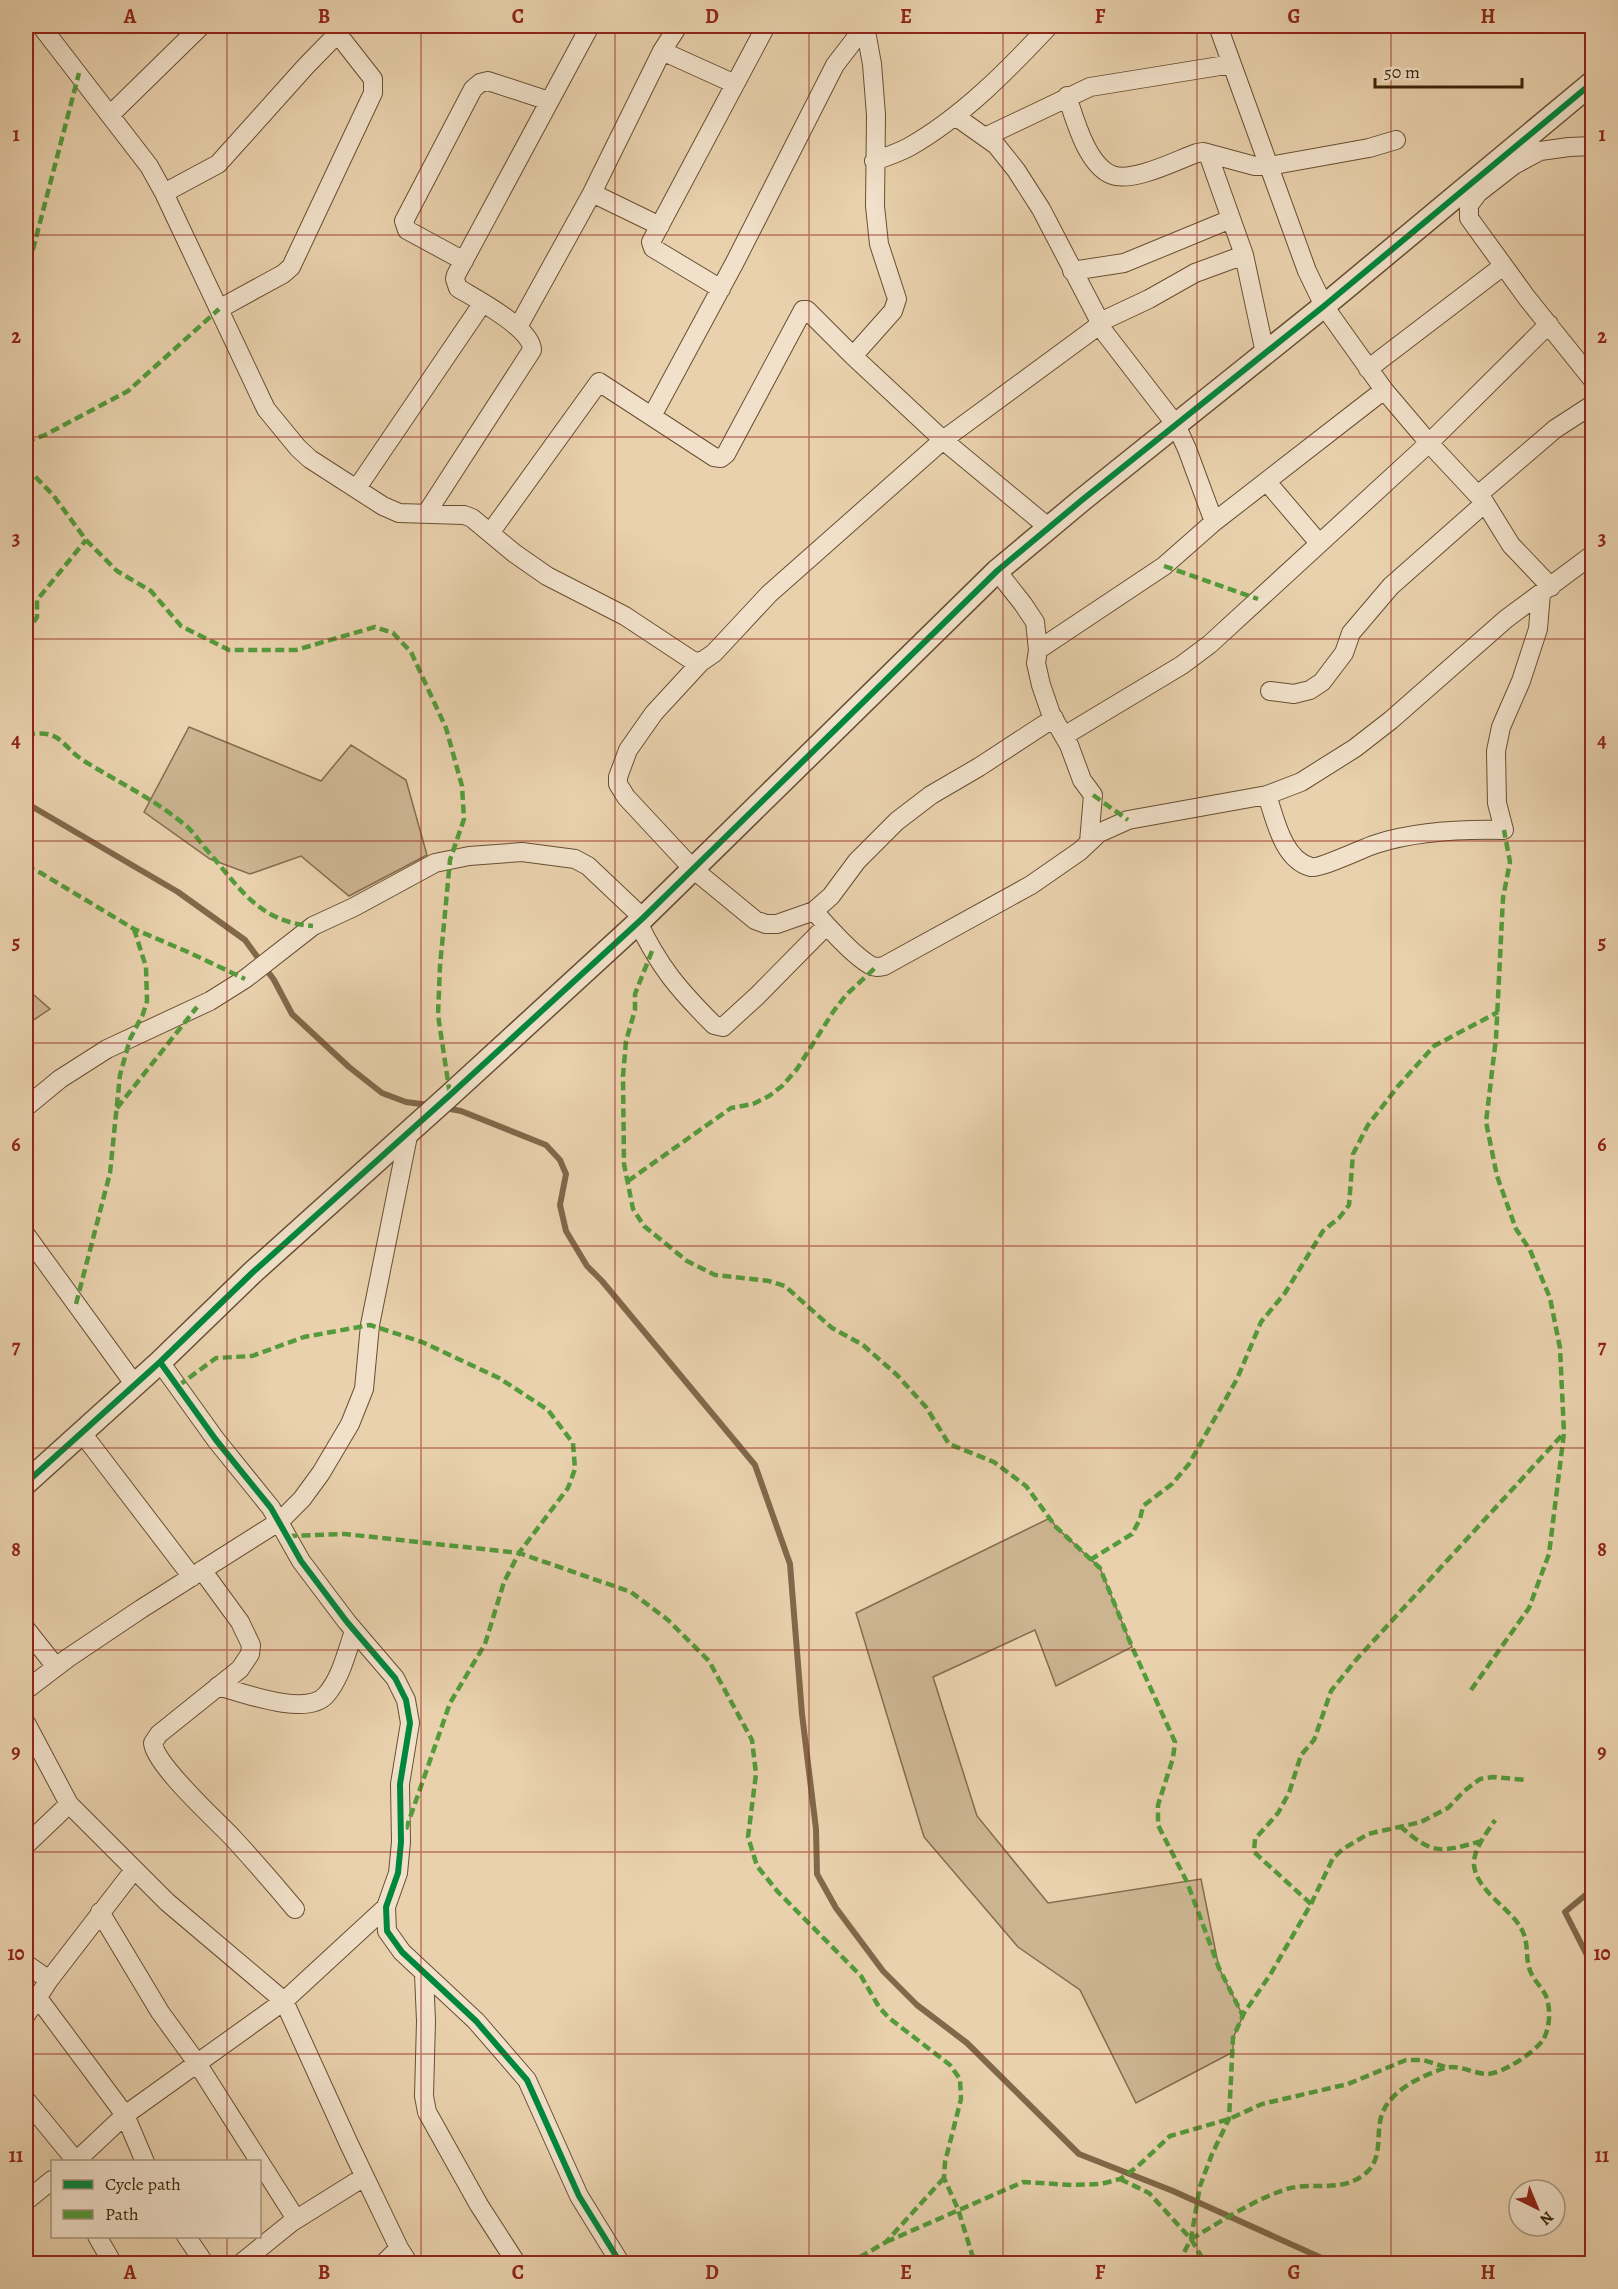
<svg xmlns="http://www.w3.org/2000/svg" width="1618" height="2289" font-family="Alegreya,serif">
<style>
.green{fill:#ccb491;stroke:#846c4d;stroke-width:1.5}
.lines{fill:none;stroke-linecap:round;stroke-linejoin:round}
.stream{stroke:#81684a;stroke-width:6}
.minor-casing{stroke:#684f32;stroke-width:20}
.tertiary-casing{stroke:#684f32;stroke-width:25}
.minor{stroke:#f1e1ca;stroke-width:18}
.tertiary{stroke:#f1e1ca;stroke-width:22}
.quiet{stroke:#539b3b;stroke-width:4.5;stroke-dasharray:9 4.5;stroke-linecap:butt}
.cycleway-casing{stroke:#f1e1ca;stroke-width:10}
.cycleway{stroke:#00873e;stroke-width:6}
.grid{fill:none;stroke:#8f2418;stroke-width:1.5;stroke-opacity:0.55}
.neatline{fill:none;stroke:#8f2418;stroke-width:2}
.grid-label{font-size:20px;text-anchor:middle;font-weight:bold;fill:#8f2418}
</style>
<rect width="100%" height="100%" fill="#e9d1ad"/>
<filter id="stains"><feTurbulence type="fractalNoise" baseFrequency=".00333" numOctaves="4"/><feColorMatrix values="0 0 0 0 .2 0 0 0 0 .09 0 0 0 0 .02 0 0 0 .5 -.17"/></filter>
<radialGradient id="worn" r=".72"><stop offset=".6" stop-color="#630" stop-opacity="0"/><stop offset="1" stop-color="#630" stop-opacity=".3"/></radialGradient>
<path class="green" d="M189,727l132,54 30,-36 55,35 21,75 -78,41 -48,-40 -51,18 -40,-15 -66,-47z
M26,988l24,21 -24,16z
M1050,1518l6,9 44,41 32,79 -76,39 -21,-56 -102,47 44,139 71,87 153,-24 18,89 24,48 -10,22v14l-97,51 -56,-113 -62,-43 -94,-110 -68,-224z"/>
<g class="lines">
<path class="stream" d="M26,803l152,89 67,48 29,40 18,34 57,53 33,26 24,9 23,3
M445,1108l16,3 85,34 14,15 6,14 -6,31 6,26 21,35 15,15 153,184 35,99 12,150 14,115 1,45 19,34 47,63 34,34 50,38 112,111 94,37 162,73
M1592,1854l-5,7 1,32 -23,19 27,53"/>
<g class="minor-casing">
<path id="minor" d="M41,26l108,140 15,27 102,216 32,39 12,11 73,47 16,7 65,2 8,3 42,35 33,23 78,40 68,45 8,1
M865,26l7,38 4,51 -1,91 4,38 18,55 -4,12 -40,45 90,84 105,87
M1218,26l89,245 17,35 60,84 45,53 56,60 26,42 40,42
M662,51l73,33
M1067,96c8,24 20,69 45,79 21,8 65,-15 85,-22l6,-1 52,14h14l100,-18 27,-8
M110,115l91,-89
M955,116l41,29 20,25 25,39 59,113 -6,7 -151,111 -174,154 -55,59 -13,9 -47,51 -26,37 -10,27v7l8,13 67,72 62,51 11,4h11l37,-13 17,-15 26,-35 40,-40 34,-26 48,-28 75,-49
M985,137l105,-50 142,-23
M1592,146l-23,1 -29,4 -26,14 -36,28 -9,12v13l13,18 45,62 65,81
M1208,154l36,101 21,98
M874,161c12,-4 24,-8 35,-14 53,-30 99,-77 140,-121
M164,193l54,-29 88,-98 39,-40
M592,193l68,33
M464,261l-57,-31 -3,-9 69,-132 7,-6 8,-2 61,20
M1072,271l52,-8 107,-44
M721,289l-68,-41 -2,-6 115,-216
M219,309l64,-35 8,-7 82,-174v-14l-36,-46
M1100,322l49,-23 46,-26 49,-18
M1098,324l78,101 11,24 27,73
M518,327l74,-134 70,-142 16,-25
M1368,369l135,-103
M652,416l83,-154 100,-197 30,-39
M1267,482l52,61
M357,488l125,-184
M1478,495l77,-66 37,-24
M426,514l106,-164c0,-22 -56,-51 -74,-62l-3,-9 1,-4 134,-249
M490,533l109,-151 115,75 7,1 5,-4 77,-144h4l46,46
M997,571l26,33 12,18 3,28 -2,13 5,22 10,29 18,31 13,35 11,15 -4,47
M1038,650l126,-84 50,-44 170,-132
M1270,691l24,3 16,-4 12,-8 22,-29 7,-20 40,-47 94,-83
M1064,736l118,-71 28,-21 219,-201 120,-119
M1267,795c8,24 16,65 44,72 9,2 52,-19 65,-23 40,-13 86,-15 128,-14l-7,-27 -1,-52 5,-24 20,-46 17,-52 3,-36
M814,911c12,14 40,45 56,54 5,3 9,2 14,1l147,-81 49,-34 19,-18 29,-13 139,-25 34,-13 54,-34 36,-28 115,-101 86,-64
M638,922c21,45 42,69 76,103l9,2 34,-31 69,-70
M26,1107l34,-28 47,-30 103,-48 35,-22 68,-53 41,-19 81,-44 34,-7 53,-4 53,7 13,7 55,52
M26,1235l109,150
M160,1362l56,78 55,68 30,53 46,61 48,56 11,22 4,23 -10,61 1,58 -3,31 -12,34 1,24 15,21 74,69 51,59 52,116 42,68
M82,1433l110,144
M202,1570l38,52 11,23 -1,9 -10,15 -81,65 -6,9c2,22 63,77 80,95 21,23 42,47 62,71
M26,1629l30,38
M218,1686c25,7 89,31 108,9 15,-17 21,-44 28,-64
M26,1690l42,-32 73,-49 139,-88 22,-22 19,-26 29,-49 14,-35 6,-64 39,-194
M26,1723l43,81 98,98 117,99 65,143 50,104 10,16
M26,1845l43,-41
M100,1912l60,100 37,51 99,156
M26,1964l23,16
M424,1974l2,47 -2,75 3,16 52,93 38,59
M38,1998l87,117 20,47
M26,2015l23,-35 85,-110
M26,2100l50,61
M75,2162l50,-47 159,-114 102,-94
M26,2201l26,-21
M97,2236l16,28
M186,2236l19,28
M240,2264l52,-42 72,-45
M383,2264l16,-16"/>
</g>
<g class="tertiary-casing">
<path id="tertiary" d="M26,1483l134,-121 92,-89 198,-178 193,-177 354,-347 85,-71 242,-194 268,-223"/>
</g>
<use href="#minor" class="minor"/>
<use href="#tertiary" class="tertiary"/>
<path class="quiet" d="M26,276l53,-203
M26,442l19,-7 83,-44 91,-82
M26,467l27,28 33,45 31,31 34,20 30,35 48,24h67l79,-23 18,6 18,19 35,76 16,58 2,33 -14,41 -10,106 -2,49 12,80
M1164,566l94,33
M26,633l11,-16v-17l49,-60
M26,735c35,-7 34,10 58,26 34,21 70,38 101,64 8,6 14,16 21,24 34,39 52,73 107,77
M1093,795l35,25
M26,866l15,7 93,56 54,23 57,27
M652,951l-17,43v16l-9,31 -3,35 1,88 9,45 11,17 43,35 28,14 54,6 16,5 47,42 31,17 34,30 29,32 23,37 45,18 32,24 30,41 44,41 32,79 43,95 -2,16 -15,47v20l29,57 32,86 24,48
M117,1108l80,-101
M628,1181l103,-73 22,-4 16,-8 13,-10 15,-17 36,-57 13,-17 30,-28
M76,1304l34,-131 10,-98 10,-36 13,-25 4,-13 -1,-34 -12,-38
M178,1386l38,-28 36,-2 52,-19 66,-12 52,17 77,36 49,32 25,33 2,26 -7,19 -49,65 -15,29 -19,62 -35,59 -45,129
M288,1536l57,-2 174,19 112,39 37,28 41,41 43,79 4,34 -8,63 9,29 21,26 83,84 18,31 10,11 61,47 10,14 1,20 -16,63 -1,16 14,31 17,55
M1090,1560l42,-26 8,-15 3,-13 29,-22 17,-20 48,-85 24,-57 24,-29 38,-62 16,-13 10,-13 4,-51 15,-29 31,-40 35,-39 64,-34
M1471,1690l58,-82 20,-54 15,-121 -4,-85 -10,-50 -20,-48 -14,-21 -19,-53 -11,-54 10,-84 7,-140 7,-36 -6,-32
M1400,1826c33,30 41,26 82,15
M1311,1904l-57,-52 1,-13 23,-26 11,-20 12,-38 13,-15 17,-49 24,-30 209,-228
M1120,2179l29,14 42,46 15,25
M1191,2239c31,-18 62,-39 96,-50 26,-8 54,5 79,-16 18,-16 9,-39 16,-59 9,-24 38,-37 60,-45 15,-6 29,4 44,5 15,1 49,-22 57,-34 7,-12 8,-31 3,-44 -4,-8 -11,-15 -15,-23 -8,-19 1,-31 -14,-51 -13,-17 -41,-34 -43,-57 -1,-16 13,-32 21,-45
M886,2242l137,-60 49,3 29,-1 19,-5 17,-12 33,-31 59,-17 33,-15 86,-20 58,-24h17l22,7
M848,2264l38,-22 58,-64
M1178,2264l13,-25 9,-53 12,-32 17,-35 4,-81 11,-25 26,-38 41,-71 22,-46 10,-9 25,-15 53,-12 27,-14 16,-17 16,-12 13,-2 32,3"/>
<g class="cycleway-casing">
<path id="cycleway" d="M160,1362l56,78 55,68 30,53 46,61 48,56 11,22 4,23 -10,61 1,58 -3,31 -12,34 1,24 15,21 74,69 51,59 52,116 42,68
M26,1483l134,-121 92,-89 198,-178 193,-177 354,-347 85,-71 242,-194 268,-223"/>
</g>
<use href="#cycleway" class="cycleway"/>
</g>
<path class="grid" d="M227,26v2136M421,26v2238M615,26v2238M809,26v2238M1003,26v2238M1197,26v2238M1391,26v2238M26,235h1566M26,437h1566M26,639h1566M26,841h1566M26,1043h1566M26,1246h1566M26,1448h1566M26,1650h1566M26,1852h1566M26,2054h1566M227,2236v28"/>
<rect width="1618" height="2289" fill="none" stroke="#e9d1ad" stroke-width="66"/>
<rect x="51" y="2160" width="210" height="78" fill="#f1e1ca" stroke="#a9957d" stroke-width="1.5"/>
<rect x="63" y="2180" width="30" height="9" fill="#00873e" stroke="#a9957d" stroke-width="1.5"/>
<text x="105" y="2190" font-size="18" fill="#3d2409">Cycle path</text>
<rect x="63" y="2210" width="30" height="9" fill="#539b3b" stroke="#a9957d" stroke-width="1.5"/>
<text x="105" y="2220" font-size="18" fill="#3d2409">Path</text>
<g transform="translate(1537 2208) rotate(137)"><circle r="28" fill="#f1e1ca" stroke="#a9957d" stroke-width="1.5"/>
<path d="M0-4.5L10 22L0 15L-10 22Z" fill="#8f2418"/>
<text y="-9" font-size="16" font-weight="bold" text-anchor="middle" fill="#3d2409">N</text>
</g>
<path d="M1375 78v9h147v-9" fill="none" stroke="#3d2409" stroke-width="3"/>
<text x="1384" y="78" font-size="18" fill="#3d2409" stroke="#f1e1ca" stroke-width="4.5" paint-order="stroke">50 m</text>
<rect x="33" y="33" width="1552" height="2223" class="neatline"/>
<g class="grid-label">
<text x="130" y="23">A</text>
<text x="324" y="23">B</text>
<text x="518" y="23">C</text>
<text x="712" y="23">D</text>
<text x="906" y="23">E</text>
<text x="1100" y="23">F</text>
<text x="1294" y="23">G</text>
<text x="1488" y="23">H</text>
<text x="16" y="141">1</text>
<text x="1602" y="141">1</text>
<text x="16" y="343">2</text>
<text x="1602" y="343">2</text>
<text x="16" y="545">3</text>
<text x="1602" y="545">3</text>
<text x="16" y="747">4</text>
<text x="1602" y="747">4</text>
<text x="16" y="949">5</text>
<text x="1602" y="949">5</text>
<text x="16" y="1151">6</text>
<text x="1602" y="1151">6</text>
<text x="16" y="1353">7</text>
<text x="1602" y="1353">7</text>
<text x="16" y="1556">8</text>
<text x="1602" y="1556">8</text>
<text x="16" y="1758">9</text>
<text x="1602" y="1758">9</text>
<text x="16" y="1960">10</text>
<text x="1602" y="1960">10</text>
<text x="16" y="2162">11</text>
<text x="1602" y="2162">11</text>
<text x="130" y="2279">A</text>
<text x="324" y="2279">B</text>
<text x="518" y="2279">C</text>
<text x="712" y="2279">D</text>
<text x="906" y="2279">E</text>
<text x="1100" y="2279">F</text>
<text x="1294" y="2279">G</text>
<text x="1488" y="2279">H</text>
</g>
<rect width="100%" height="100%" filter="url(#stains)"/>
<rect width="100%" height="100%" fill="url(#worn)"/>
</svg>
